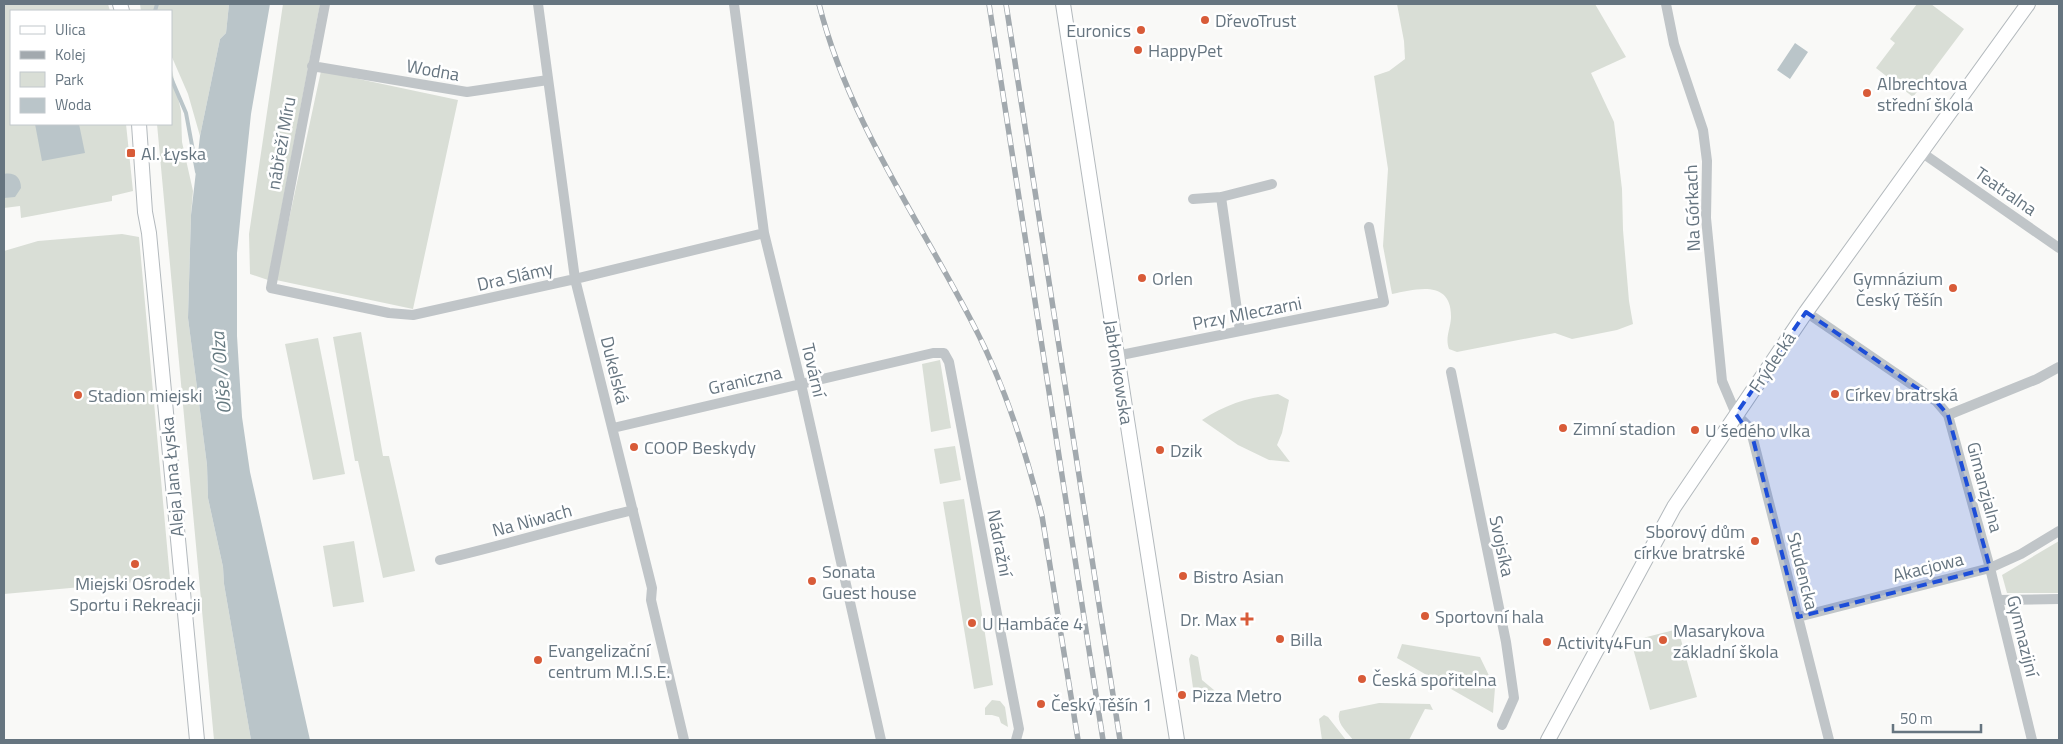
<svg xmlns="http://www.w3.org/2000/svg" width="2063" height="744" font-family="'Titillium Web',sans-serif">
<style>
.green{fill:#d9ded6}
.water{fill:#bac5c9}
.lines{fill:none;stroke-linecap:round;stroke-linejoin:round}
.stream{stroke:#bac5c9;stroke-width:4}
.secondary-casing{stroke:#b3b9bd;stroke-width:16}
.street{stroke:#c0c5c8;stroke-width:10}
.secondary{stroke:#fff;stroke-width:14}
.rail-casing{stroke:#a2a9ae;stroke-width:5.5}
.rail{stroke:#fff;stroke-width:4;stroke-dasharray:11;stroke-linecap:butt}
.marked{fill:#1d4ed8;fill-opacity:0.2;stroke:#1d4ed8;stroke-width:4;stroke-dasharray:10 6;stroke-linejoin:round}
.poi-dot{fill:#d85b38;stroke:#fff;stroke-width:2}
.labels{text-anchor:middle;dominant-baseline:central;stroke-width:5;stroke-linejoin:round;paint-order:stroke}
.poi-label{font-size:18px;fill:#667580;stroke:#fff;text-anchor:start}
.street-label{font-size:18px;fill:#667580;stroke:#fff}
.water-label{font-size:19px;font-style:italic;fill:#667a81;stroke:#fff}
</style>
<rect width="100%" height="100%" fill="#f9f9f7"/>
<path class="green" d="M4,4h104l2,7h-99v113h115l7,67 -21,5v5l-91,17 -1,-12 -16,2z
M140,4h89l-3,29 -6,6 -20,97 -12,-42 -17,-39v-44h-30z
M283,4h37l-52,276 -18,-6 -1,-40z
M1397,4h198l31,53 -35,16 23,49 8,67 1,41 6,71 4,23 -16,6 -45,9 -17,-6 -98,19 -8,-3c-4,-11 1,-19 2,-31 1,-39 -34,-29 -59,-24l-9,-48 5,-77 -14,-93 15,-5 16,-12 -1,-18z
M1917,4h14l33,25 -51,68 -37,-29 19,-25 -5,-4z
M171,66l10,45 1,31 11,49 -2,24 -3,103 19,147 1,33 15,69 1,17 27,156h-37l-57,-616h14z
M321,71l137,29 -45,209 -137,-29z
M122,234l17,3 31,342 -166,15v-343l34,-10z
M361,332l22,124h6l26,115 -32,7 -25,-117h-3l-22,-124z
M318,338l27,136 -32,6 -28,-136z
M940,360l11,68 -20,4 -9,-68z
M1278,394l11,6 -7,33 -5,12 13,17 -21,-2 -31,-15 -36,-25c24,-16 47,-23 76,-26z
M955,446l6,34 -21,4 -6,-35z
M964,499l29,186 -19,4 -31,-187z
M354,541l10,61 -31,5 -10,-61z
M2059,541v52h-52l-5,-18z
M1678,629l19,68 -47,13 -19,-69z
M1402,644l78,13 15,31 -2,25 -96,-55z
M1191,654l7,3 4,23 12,10 5,6 -14,3 -2,-4h-9l-5,-36z
M992,700l8,1 5,6 3,20 -7,-4 -2,-6 -7,-2h-7v-7z
M1379,703l51,1 3,6 -8,-1 -16,31h-56c-7,-9 -18,-18 -13,-29z
M1324,715l4,2 18,23h-24l-3,-21z"/>
<path class="water" d="M229,4h41l-19,110 -8,76 -6,63v83l5,81 8,55 60,268h-59l-27,-156 -1,-17 -15,-69 -1,-33 -19,-147 3,-103 9,-79 20,-97 6,-6z
M1795,43l13,9 -18,27 -13,-9z
M35,124h44l6,29 -43,8z
M4,174c10,-2 17,3 17,14l-6,9 -11,1z"/>
<g class="lines">
<path class="stream" d="M155,11l2,-7
M171,78l15,35 11,59"/>
<g class="secondary-casing">
<path id="secondary" d="M120,4l2,7
M1063,4c38,245 75,491 114,736
M139,124l6,88 4,21 48,507
M1548,740l126,-233 132,-195 222,-308"/>
</g>
<path class="street" d="M325,4l-54,284 118,25 24,2 162,-36 189,-46
M538,4l37,275 77,309 -1,12 33,140
M734,4l30,229 37,151 80,356
M1666,4l8,40 29,86 4,31 -1,57 16,163 14,33 12,12 5,13 76,301
M312,66l155,26 81,-12
M1921,152l138,96
M1221,197l19,134
M1193,199l28,-2 51,-13
M1806,312l130,89 12,14 42,153 42,172
M1116,356l268,-54 -15,-75
M1451,372l55,270 8,56 -12,27
M1948,415l89,-36 22,-12
M613,428l320,-75h11l5,9 64,336 6,31 -3,11
M440,560c64,-15 128,-34 193,-50
M1998,600l61,-1
M1798,617l192,-49 31,-14 38,-23"/>
<use href="#secondary" class="secondary"/>
<g class="rail-casing">
<path id="rail" d="M819,4c29,116 100,215 154,320 31,59 53,128 69,192l36,224
M989,4l114,736
M1006,4l114,736"/>
</g>
<use href="#rail" class="rail"/>
</g>
<path class="marked" d="M1806,312l130,89 12,14 42,153 -192,49 -45,-178 -17,-25z"/>
<g class="poi-dot">
<circle cx="1205" cy="20" r="5"/>
<circle cx="1141" cy="30" r="5"/>
<circle cx="1138" cy="50" r="5"/>
<circle cx="1867" cy="93" r="5"/>
<rect x="126" y="148" width="10" height="10" rx="2.5"/>
<circle cx="1142" cy="278" r="5"/>
<circle cx="1953" cy="288" r="5"/>
<circle cx="1835" cy="394" r="5"/>
<circle cx="78" cy="395" r="5"/>
<circle cx="1563" cy="428" r="5"/>
<circle cx="1695" cy="430" r="5"/>
<circle cx="634" cy="447" r="5"/>
<circle cx="1160" cy="450" r="5"/>
<circle cx="1755" cy="541" r="5"/>
<circle cx="135" cy="564" r="5"/>
<circle cx="1183" cy="576" r="5"/>
<circle cx="812" cy="581" r="5"/>
<circle cx="1425" cy="616" r="5"/>
<path d="M1244.5 611.5h5v5h5v5h-5v5h-5v-5h-5v-5h5z"/>
<circle cx="972" cy="623" r="5"/>
<circle cx="1280" cy="639" r="5"/>
<circle cx="1663" cy="640" r="5"/>
<circle cx="1547" cy="642" r="5"/>
<circle cx="538" cy="660" r="5"/>
<circle cx="1362" cy="679" r="5"/>
<circle cx="1182" cy="695" r="5"/>
<circle cx="1041" cy="704" r="5"/>
</g>
<g class="labels">
<g class="poi-label">
<text x="1215" y="20">DřevoTrust</text>
<text x="1131" y="30" text-anchor="end">Euronics</text>
<text x="1148" y="50">HappyPet</text>
<text x="1877" y="83">Albrechtova<tspan x="1877" dy="21">střední škola</tspan></text>
<text x="141" y="153">Al. Łyska</text>
<text x="1152" y="278">Orlen</text>
<text x="1943" y="278" text-anchor="end">Gymnázium<tspan x="1943" dy="21">Český Těšín</tspan></text>
<text x="1845" y="394">Církev bratrská</text>
<text x="88" y="395">Stadion miejski</text>
<text x="1573" y="428">Zimní stadion</text>
<text x="1705" y="430">U šedého vlka</text>
<text x="644" y="447">COOP Beskydy</text>
<text x="1170" y="450">Dzik</text>
<text x="1745" y="531" text-anchor="end">Sborový dům<tspan x="1745" dy="21">církve bratrské</tspan></text>
<text x="822" y="571">Sonata<tspan x="822" dy="21">Guest house</tspan></text>
<text x="1193" y="576">Bistro Asian</text>
<text x="135" y="583" text-anchor="middle">Miejski Ośrodek<tspan x="135" dy="21">Sportu i Rekreacji</tspan></text>
<text x="1435" y="616">Sportovní hala</text>
<text x="1237" y="619" text-anchor="end">Dr. Max</text>
<text x="982" y="623">U Hambáče 4</text>
<text x="1673" y="630">Masarykova<tspan x="1673" dy="21">základní škola</tspan></text>
<text x="1290" y="639">Billa</text>
<text x="1557" y="642">Activity4Fun</text>
<text x="548" y="650">Evangelizační<tspan x="548" dy="21">centrum M.I.S.E.</tspan></text>
<text x="1372" y="679">Česká spořitelna</text>
<text x="1192" y="695">Pizza Metro</text>
<text x="1051" y="704">Český Těšín 1</text>
</g>
<g class="street-label">
<text transform="translate(433 70) rotate(10)">Wodna</text>
<text transform="translate(281 143) rotate(-80)">nábřeží Míru</text>
<text transform="translate(2006 191) rotate(35)">Teatralna</text>
<text transform="translate(1692 208) rotate(-92)">Na Górkach</text>
<text transform="translate(515 276) rotate(-13)">Dra Slámy</text>
<text transform="translate(1247 313) rotate(-11)">Przy Mleczarni</text>
<text transform="translate(1772 362) rotate(-56)">Frýdecká</text>
<text transform="translate(615 370) rotate(76)">Dukelská</text>
<text transform="translate(814 370) rotate(77)">Tovární</text>
<text transform="translate(1119 372) rotate(81)">Jabłonkowska</text>
<text transform="translate(745 380) rotate(-13)">Graniczna</text>
<text transform="translate(172 477) rotate(-95)">Aleja Jana Łyska</text>
<text transform="translate(1985 487) rotate(75)">Gimanzjalna</text>
<text transform="translate(532 520) rotate(-15)">Na Niwach</text>
<text transform="translate(1000 543) rotate(79)">Nádražní</text>
<text transform="translate(1502 546) rotate(78)">Svojsíka</text>
<text transform="translate(1928 567) rotate(-14)">Akacjowa</text>
<text transform="translate(1803 571) rotate(76)">Studencka</text>
<text transform="translate(2023 636) rotate(76)">Gymnazijní</text>
</g>
<g class="water-label">
<text transform="translate(220 373) rotate(-95)">Olše / Olza</text>
</g>
</g>
<rect width="2063" height="744" fill="none" stroke="#667580" stroke-width="10"/>
<rect x="10" y="10" width="162" height="115" fill="#ffffff" stroke="#c2c8cc"/>
<rect x="20" y="26" width="25" height="8" fill="#ffffff" stroke="#c2c8cc"/>
<text x="55" y="35" font-size="15" fill="#667580">Ulica</text>
<rect x="20" y="51" width="25" height="8" fill="#a2a9ae" stroke="#c2c8cc"/>
<text x="55" y="60" font-size="15" fill="#667580">Kolej</text>
<rect x="20" y="72" width="25" height="15" fill="#d9ded6" stroke="#c2c8cc"/>
<text x="55" y="85" font-size="15" fill="#667580">Park</text>
<rect x="20" y="98" width="25" height="15" fill="#bac5c9" stroke="#c2c8cc"/>
<text x="55" y="110" font-size="15" fill="#667580">Woda</text>
<path d="M1893 724v8h88v-8" fill="none" stroke="#667580" stroke-width="2.5"/>
<text x="1900" y="724" font-size="15" fill="#667580" stroke="#ffffff" stroke-width="4" paint-order="stroke">50 m</text>
</svg>
